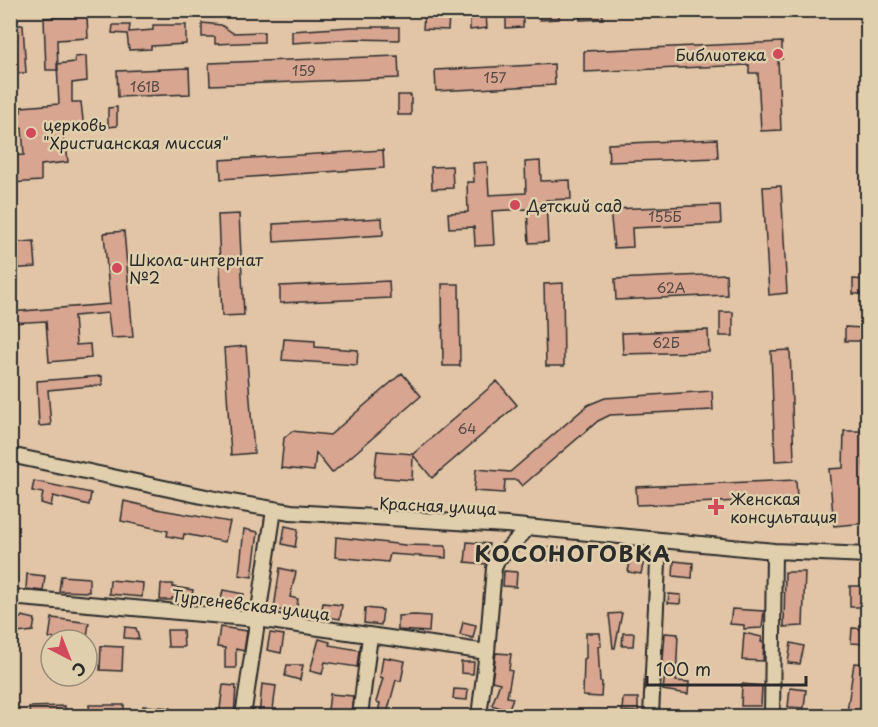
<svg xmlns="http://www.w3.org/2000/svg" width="878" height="727" font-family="'Playpen Sans',sans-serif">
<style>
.building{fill:#d8a591;stroke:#2b2b2b;stroke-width:1.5}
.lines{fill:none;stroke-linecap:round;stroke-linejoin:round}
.minor-casing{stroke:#2b2b2b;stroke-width:18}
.minor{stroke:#e0cfac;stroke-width:14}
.poi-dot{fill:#d1495b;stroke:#e0cfac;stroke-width:2}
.labels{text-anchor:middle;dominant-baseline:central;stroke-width:5;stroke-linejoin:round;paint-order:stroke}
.number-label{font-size:14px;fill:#564a44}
.poi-label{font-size:16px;fill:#2b2b2b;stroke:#e0cfac;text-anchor:start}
.street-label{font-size:16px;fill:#2b2b2b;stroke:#e0cfac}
.district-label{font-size:22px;font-weight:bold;letter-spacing:1.5px;fill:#2b2b2b;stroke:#e0cfac}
</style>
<rect width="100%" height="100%" fill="#e1c5a6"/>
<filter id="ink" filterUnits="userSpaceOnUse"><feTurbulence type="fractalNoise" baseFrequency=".0167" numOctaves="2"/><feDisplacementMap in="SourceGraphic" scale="12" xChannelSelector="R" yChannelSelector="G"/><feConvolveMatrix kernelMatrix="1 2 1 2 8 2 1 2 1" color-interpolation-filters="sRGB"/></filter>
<g filter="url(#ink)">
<path class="building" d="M540,10h19v9l-19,1z
M580,10h22l1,9 -23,1z
M523,11v16l-17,1v-16z
M470,14h16l1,14 -17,2z
M449,16l-1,14 -25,-1 1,-12z
M63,17h24l1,21 -31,2 1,30h-12l-2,-52z
M202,23l19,2 12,8 31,-1v10l-49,2v-7h-13z
M13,25h10l3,48h-9z
M113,25h17l-1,7 24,-2v-5h33v19l-35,2v3l-22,1 -2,-16 -15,-1z
M351,27h48v13l-44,-1 -63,4v-12z
M782,42v17h-4l3,71 -20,1 -3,-58h-9v-8l-165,7v-21z
M86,56l1,25 -15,2v19h9l3,27 -21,2 1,21h3l1,10 -27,3v16l-31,2v-27l14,-1 -2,-27 -8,1 -1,-16 8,-1v-5l38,-3 -2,-40 18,-2v-5z
M398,56l1,22 -189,7 -1,-22z
M554,64l1,21 -119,6 -1,-21z
M189,68l1,26 -72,3 -1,-26z
M398,95h13v20h-13z
M117,107v19l-9,1v-19z
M717,139l1,19 -109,4 -1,-18z
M383,150l1,18 -163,11 -1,-19z
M540,161l1,20 29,-1 1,19 -25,1 2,42 -19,1 -2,-34 -35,2 2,34 -19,1 -1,-19 -25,1 -1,-15 20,-1 -1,-30h7l-1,-19 14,-1 2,33 37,-2 -1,-31z
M452,166l1,22 -21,1 -1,-22z
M781,186l6,107 -18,2 -6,-108z
M720,205l1,19 -89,4 1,19 -19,1 -4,-39z
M239,214l5,101 -22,1 -4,-101z
M382,218l1,17 -109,7 -1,-18z
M124,231l9,106 -22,1 -3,-25 -34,3 2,29 14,-1 1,14 -42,4 -3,-41 -36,2v-11l100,-8 -6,-71z
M34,241l2,26 -26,2v-26z
M726,274l1,21 -111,5 -1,-21z
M853,279l14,1v14h-14z
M389,281l1,17 -110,5v-17z
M563,283l1,83h-18l-2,-82z
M442,284h17l1,82h-17z
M720,312h13v24h-13z
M845,327l18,1v13h-18z
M708,330l1,22 -86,2 -1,-21z
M284,339l31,2v6l43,3 -1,15 -75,-5z
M246,346l8,107 -23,2 -7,-107z
M790,350l4,110 -19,1 -4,-110z
M402,373l19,23 -89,77 -16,-20 -2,18 -33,-3 3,-30 8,-7 38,4z
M102,376v9l-54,5 3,35 -12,1 -2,-45z
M497,381l20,24 -85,73 -19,-23 -1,25 -38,-3 3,-26 36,3z
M712,391l1,19 -103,5 -12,6 -76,65 -5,-6h-12l-1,13 -30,-2 2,-22 34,3 78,-67 17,-7z
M844,431h21l-1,35h3v57l-33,3 -5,-57 14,-1z
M796,480l1,19 -160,6 -1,-18z
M34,481l57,12 -2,12 -36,-9 -2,10 -10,-3 2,-10 -11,-2z
M124,501l38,9 68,12 -5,20 -41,-8 -1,5 -16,-3 1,-5 -47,-10z
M285,526l13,3 -3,18 -13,-3z
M244,529l14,3 -6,45 -13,-2z
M336,537l69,8 41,1v12l-56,-4 -2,8 -53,-5z
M467,542l22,2 -3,20 -21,-2z
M544,547h19v13h-19z
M631,557l13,3 -3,14 -13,-2z
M674,561l19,2 -1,15 -19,-2z
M280,568l16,4 -6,25 8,2 -2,14 -22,-4z
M504,571l13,1 -1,15 -13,-1z
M785,572h20l-2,54 -19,1z
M27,574l18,2 -2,15 -17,-2z
M61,576l28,2v14l-30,-1z
M110,580l33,3 -1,14 -33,-3z
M161,584h12v3l20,3 -2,11 -19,-3v2h-12z
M850,586h16v21h-16z
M223,590l21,4 -3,14 -21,-4z
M669,594l12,1 -1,9 -12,-1z
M323,603l19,2 -2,14 -19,-3z
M365,608l18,2 -2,15 -17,-2z
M732,609l32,2 -2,17 -18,1v-4l-14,-1z
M622,613l-7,35h-2l-4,-34z
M415,615l15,1 -1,16 -31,-2v-14z
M22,616l13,3 -2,12 -23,3v-16h11z
M52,618l37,5 -2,14 -18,-3v6l-20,-2z
M463,622l13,3 -3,13 -13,-3z
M125,627l11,1 3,11 -15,-1z
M220,627l27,4 -3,20 -8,-2v19h-11v-20l-8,-1z
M852,628l15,1v15l-16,-1z
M167,630h16l1,17h-16z
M270,633l14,2 -3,18 -14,-3z
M586,633h14l1,13h-3l2,36h2l-1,15 -18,-1 1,-37 2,-1z
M623,633h11l-1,13h-11z
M665,633l13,1 -2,47 13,1 -1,12 -25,-4 2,-17h-3z
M744,633l18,4 -1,5h3l-1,19 -21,-1z
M319,639l11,3 -1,3 30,5 -2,17 -32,-5 -3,12 -12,-3z
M791,643l13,3 -4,18 -12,-1z
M101,646l22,1 -1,24 -22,-1z
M496,653l15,1 -2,16 3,1 -5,26 6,1 -5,13 -16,-6 8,-22 -8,-2z
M383,657l22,4 -4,20 -5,-1 -10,37h-9l3,-14 -4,-1 7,-24 -3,-1z
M461,662h13l-1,12 -12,-1z
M854,663l13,1 -5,49 -15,-1z
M287,665h16l-3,15 -15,-4z
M262,684l14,2 -4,31h-13z
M742,684l20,2 -1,20h-20z
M223,685l13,1 -2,31h-15z
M790,688l16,2 -2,18 -16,-1z
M454,689l14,1 -1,10 -14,-1z
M330,694l23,2 -2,17 -23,-3z
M623,698h15v14l-16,-1z
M89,705h35v12h-34z
M65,706v11h-35l-1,-10z
M143,706l28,2v9h-29z"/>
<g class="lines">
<g class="minor-casing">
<path id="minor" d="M10,455l215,46 66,11 215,13 268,26 94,4
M10,597l247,22 230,33
M243,716l31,-206
M360,716l10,-80
M479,716l8,-64 7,-84 4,-9 30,-31
M651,716l8,-175
M772,716l2,-165"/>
</g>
<use href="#minor" class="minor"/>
</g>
</g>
<g class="poi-dot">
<circle cx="778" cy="54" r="6"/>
<circle cx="31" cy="133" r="6"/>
<circle cx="515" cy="205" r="6"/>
<circle cx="117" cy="268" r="6"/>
<path d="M713 498h6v6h6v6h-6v6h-6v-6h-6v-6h6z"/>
</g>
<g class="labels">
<g class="number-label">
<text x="304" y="70">159</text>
<text x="495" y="77">157</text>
<text x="145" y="86">161В</text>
<text x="665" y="216">155Б</text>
<text x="671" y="287">62А</text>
<text x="666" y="342">62Б</text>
<text x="467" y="428">64</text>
</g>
<g class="poi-label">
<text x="766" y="54" text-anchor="end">Библиотека</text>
<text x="43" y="124">церковь<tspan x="43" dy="18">"Христианская миссия"</tspan></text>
<text x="527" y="205">Детский сад</text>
<text x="129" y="259">Школа-интернат<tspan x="129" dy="18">№2</tspan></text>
<text x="730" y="498">Женская<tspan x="730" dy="18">консультация</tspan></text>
</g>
<g class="street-label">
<text transform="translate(438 505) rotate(3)">Красная улица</text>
<text transform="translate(251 604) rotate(7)">Тургеневская улица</text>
</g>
<g class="district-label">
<text x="573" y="552">КОСОНОГОВКА</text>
</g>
</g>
<rect width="878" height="727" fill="none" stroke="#e0cfac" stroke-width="36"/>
<rect x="18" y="18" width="842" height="691" fill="none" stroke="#2b2b2b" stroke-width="2" filter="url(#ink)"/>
<g transform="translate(69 658) rotate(138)"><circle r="28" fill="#e0cfac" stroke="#988d78" stroke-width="1.5"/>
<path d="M0-4.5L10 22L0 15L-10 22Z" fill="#d1495b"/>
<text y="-9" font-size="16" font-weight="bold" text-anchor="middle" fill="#2b2b2b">С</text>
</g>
<path d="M647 676v9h159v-9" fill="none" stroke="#2b2b2b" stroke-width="3"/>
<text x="656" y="676" font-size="18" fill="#2b2b2b" stroke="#e0cfac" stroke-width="4.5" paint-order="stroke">100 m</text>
</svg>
